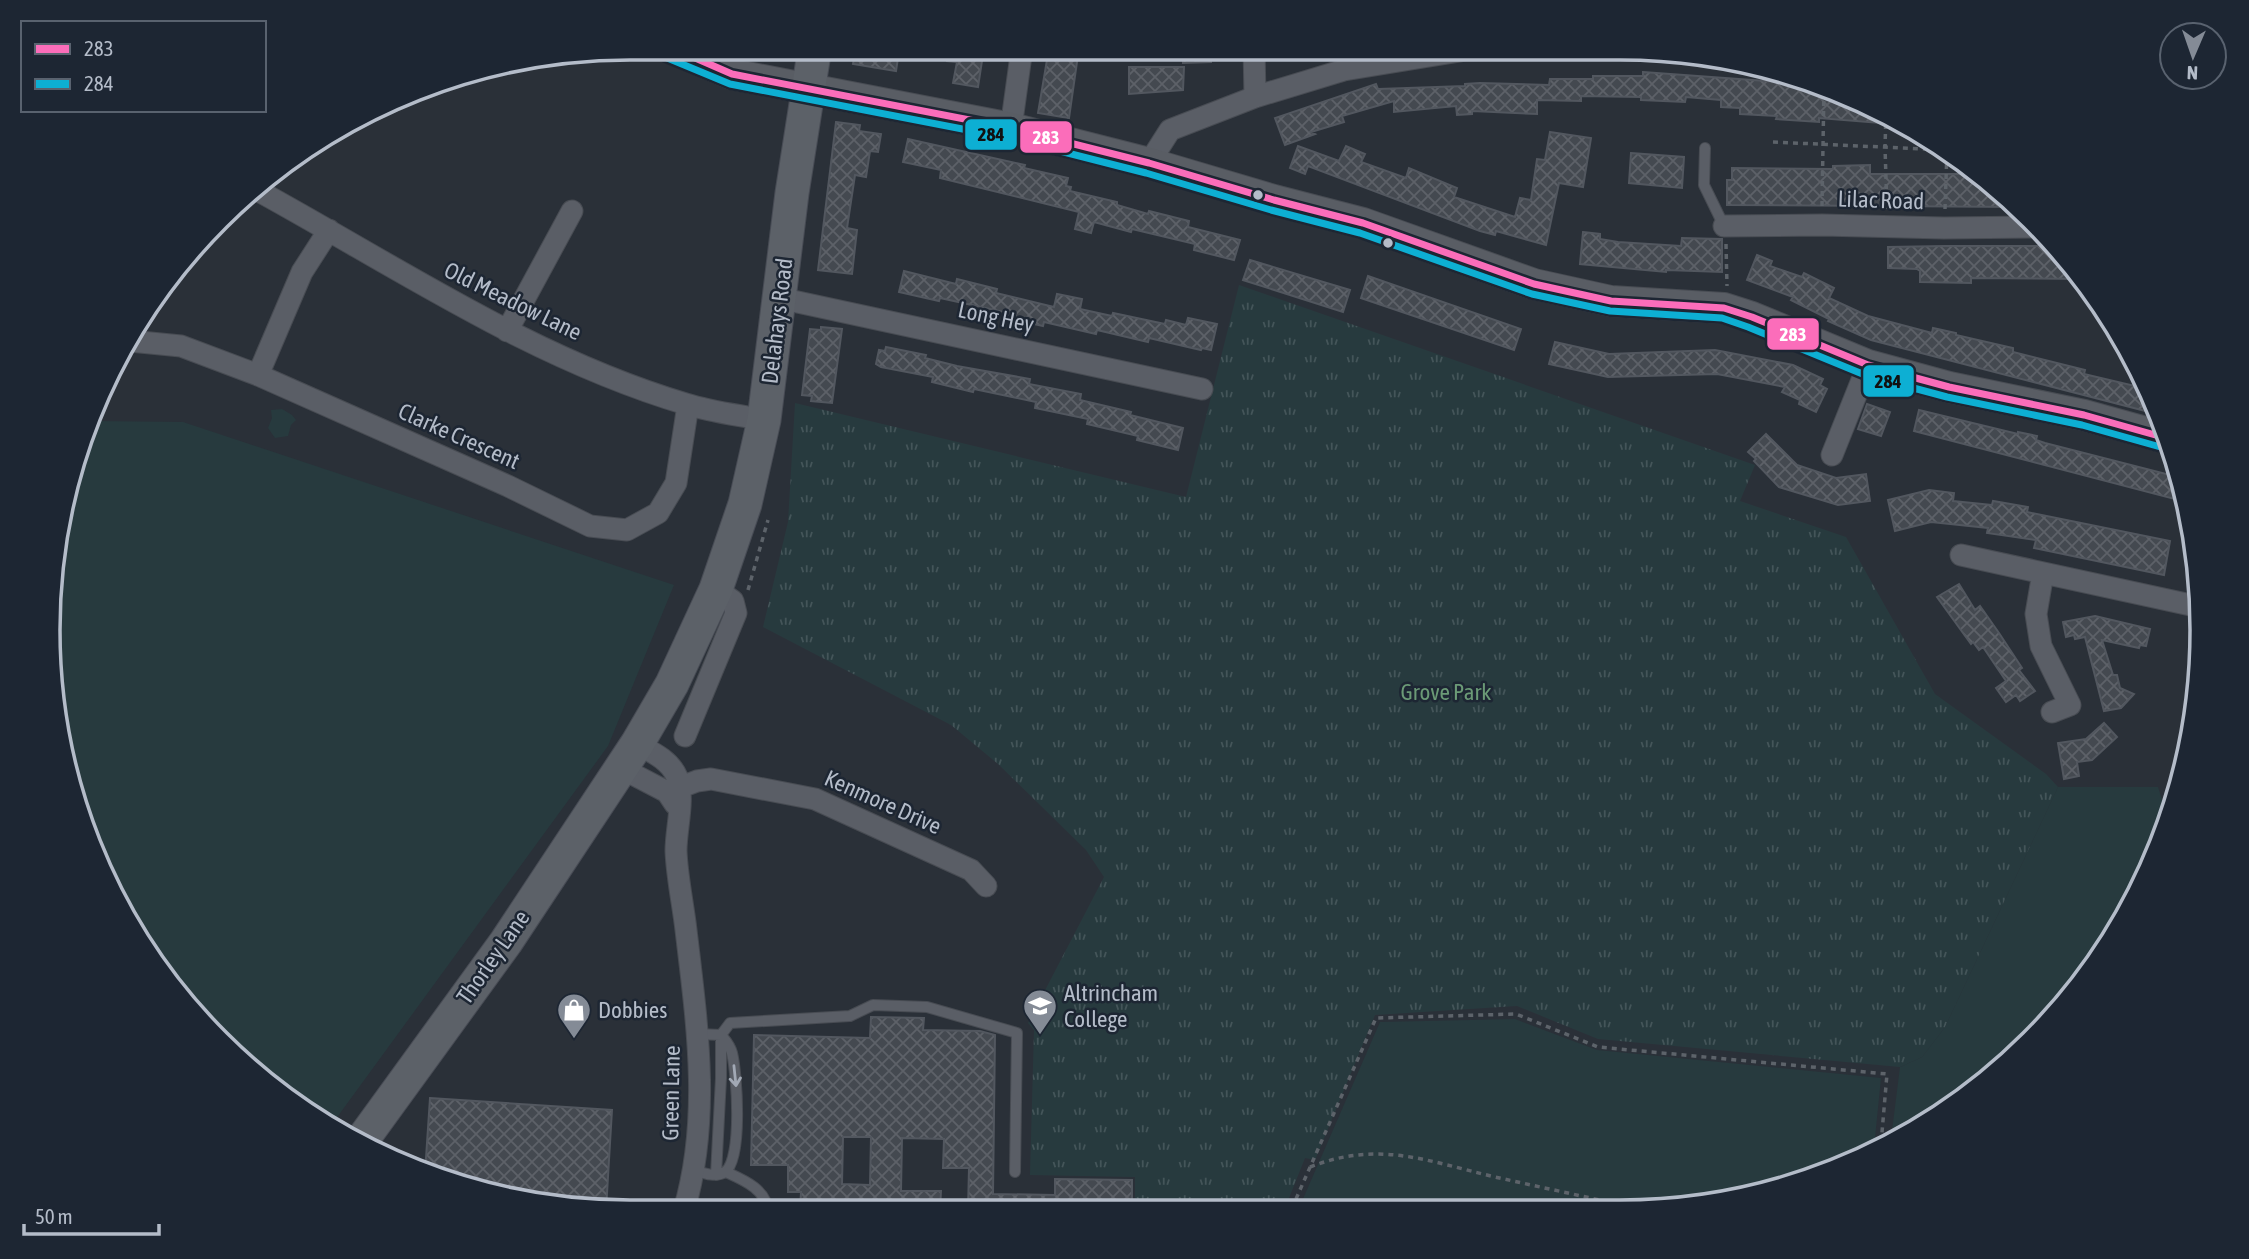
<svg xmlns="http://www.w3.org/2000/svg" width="2249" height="1259" font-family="'Asap Condensed',sans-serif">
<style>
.grass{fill:#273a3e}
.park{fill:url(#park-tufts)}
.building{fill:url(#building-cross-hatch);stroke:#52575f;stroke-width:2;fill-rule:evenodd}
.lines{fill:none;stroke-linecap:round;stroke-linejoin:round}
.lane-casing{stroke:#484c53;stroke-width:12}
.street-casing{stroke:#484c53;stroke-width:23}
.secondary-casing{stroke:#484c53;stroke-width:32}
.primary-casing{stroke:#484c55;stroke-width:35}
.path{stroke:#5d636a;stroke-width:3.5;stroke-dasharray:5 5;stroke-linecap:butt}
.lane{stroke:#5a5e66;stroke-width:10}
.street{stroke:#5a5e66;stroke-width:21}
.secondary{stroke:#595d64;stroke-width:30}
.primary{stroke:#5c6168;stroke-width:33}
.bus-1-casing{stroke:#1d2633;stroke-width:12}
.bus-2-casing{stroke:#1d2633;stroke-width:12}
.bus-1{stroke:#fb6dba;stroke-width:7}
.bus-2{stroke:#0dafd3;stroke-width:7}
.oneway{stroke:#a2a9b5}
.bus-dot{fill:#b4bcc9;stroke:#1d2633;stroke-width:2.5}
.labels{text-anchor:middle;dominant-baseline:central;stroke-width:5;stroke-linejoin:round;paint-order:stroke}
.street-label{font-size:23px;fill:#b4bcc9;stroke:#1d2633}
.park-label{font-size:23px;fill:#6b9a76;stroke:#1d2633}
.poi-label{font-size:23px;fill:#b4bcc9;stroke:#1d2633;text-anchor:start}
.rim{fill:none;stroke:#b4bcc9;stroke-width:3.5}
.line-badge{stroke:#1d2633;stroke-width:2.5}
.badge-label{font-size:19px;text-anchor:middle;font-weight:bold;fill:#fff}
.pale-badge-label{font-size:19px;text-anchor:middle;font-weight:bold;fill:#111}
</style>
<defs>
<pattern id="park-tufts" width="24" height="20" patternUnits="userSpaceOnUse" patternTransform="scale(1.75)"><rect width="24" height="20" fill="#273a3e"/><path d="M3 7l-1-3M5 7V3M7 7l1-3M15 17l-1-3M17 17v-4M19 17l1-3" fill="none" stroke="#445559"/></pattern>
<pattern id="building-cross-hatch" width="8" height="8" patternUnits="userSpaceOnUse" patternTransform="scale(1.75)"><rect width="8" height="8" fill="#444950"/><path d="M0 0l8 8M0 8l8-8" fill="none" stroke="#5d6168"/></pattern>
</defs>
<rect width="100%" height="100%" fill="#2a3038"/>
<path class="grass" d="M282,409l10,6 4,5 -5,5 -3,11 -13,2 -7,-10 4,-10 -1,-8z
M93,421l90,1 491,163 -66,161 -278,381 -139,-114 -100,-161 -43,-185 19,-189z
M2058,787h100l11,35 -45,99 -93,120 -88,73 -52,25 9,-72 22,-10 23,-30z
M1515,1019l82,31 284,28 -7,70 -67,33 -112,26 -396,1 81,-186z"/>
<path class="park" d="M1239,285l516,180 -15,36 106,36 89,157 111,80 12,13 -113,240 -23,30 -22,10 -302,-28 -81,-33 -142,9 -60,145 -10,-2 -20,50 -150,1v-32l-105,-2 4,-145 -6,-7 76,-146 -18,-27 -88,-86 -47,-39 -188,-98 25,-105 7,-119 391,94z"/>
<path class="building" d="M856,48h35l-1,8 8,2 -2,13 -43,-7z
M949,48h35l-6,39 -25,-4 4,-21 -10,-1z
M1049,48h30l-10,70 -31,-5z
M1182,48h28l1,14 -28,1z
M1129,67h55l-1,23 -54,4z
M1643,72l180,13 83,38 -1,2 -86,-7v4l-43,-3 1,-3 -37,-2v-6l-19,-1v-7l-35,-3 -1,5 -44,-2v-3l-60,-1v5l-44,-1v14l-65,-3v3l-15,1 -1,-9 -62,6v-11l-52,15 2,6 -33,10 4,2 -30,11 -10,-27 101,-34 2,5 87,-3v-2l15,-1 69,2 1,-6h43v-3h50z
M836,122l24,3 -1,6 22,3 -3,18 -8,-1 -4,26 -11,-2 -8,53 10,2 -5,44 -34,-4z
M1550,132l41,6 -8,49 -24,-4 -13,62 -50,-14 -1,4 -15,-4 -172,-65 -3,8 -15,-6 8,-22 41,15 7,-15 19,8 -4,8 45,16 3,-10 48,20 -3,9 61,20 5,-19 11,2 6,-41 8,1z
M908,139l117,26 -1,3 44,10 -2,8 5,1 -1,4 47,11v3l31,9 1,-3 40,10 -1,6 52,13 -6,20 -40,-10 1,-6 -63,-15 -1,3 -37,-10 -3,11 -16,-4 4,-17 -139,-34 1,-8 -38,-8z
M1631,153l53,4 -2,31 -53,-5z
M1965,164l39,28 13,15 -290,-2v-25h5v-12l101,1v-3l37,-1v9h95z
M1583,232l17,2v5l18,3 63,4 1,-8 40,1v33l-56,-2v2l-86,-8z
M1944,246h110l30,33 -113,-1v5l-51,-1v-11l-3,-2 -29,-1v-21z
M1757,255l15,6 -2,5 32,11 2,-4 30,15 -5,10 39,18 64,17 1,-5 23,5v2l57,13v4l72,18 -1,4 64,15 9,25 -286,-74 -43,-19 1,-2 -38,-19 2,-3 -46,-17z
M1250,260l100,30 -7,22 -100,-32z
M904,271l52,13 1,-5 40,10 -1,4 58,14 3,-13 25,5 -2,10 32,7 1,-3 52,11 1,-4 20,5 2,-7 29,6 -6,26 -9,-2 -1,2 -52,-12 -1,4 -51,-12 -1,4 -52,-12 -1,4 -40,-9 1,-5 -64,-14 -1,3 -40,-9z
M1368,276l153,53 -7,21 -153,-52z
M821,327l21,2 -10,74 -21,-2 1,-5 -10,-1 8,-66 11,1z
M1555,342l54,12 106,-4 78,15 30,14 -3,6 7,4 -11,23 -17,-8 1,-4 -18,-8 3,-5 -68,-13 -109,3 -59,-13z
M886,347l40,8 -1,3 32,8 73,13 -1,5 52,10 -1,6 51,12 -1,3 53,13 -5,22 -41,-10 1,-4 -51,-12 1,-5 -53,-11 1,-6 -62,-13 -1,3 -41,-10 1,-5 -52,-10 -5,-3 3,-14 6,1z
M1867,404l23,8 -9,24 -23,-7z
M1919,410l99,24v-2l19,4 -1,4 9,3 137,35 4,24 -272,-71z
M1766,434l31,31 39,13 30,-4 4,27 -32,4 -59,-18 -25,-26 2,-2 -8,-7z
M1929,490l25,3 -1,8 39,4 1,-4 35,6 -1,5 143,29 -6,34 -130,-27 2,-8 -49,-7 1,-5 -57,-6 -36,9 -7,-31z
M1959,584l16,26 5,-4 19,27 23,35 -3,2 16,21 -15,10 -4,-6 -10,7 -10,-14 10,-7 -23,-34 -4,3 -6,-8 -2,2 -34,-47z
M2095,616l55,13 -4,17 -6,-1 -1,3 -37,-8 11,35h4l3,13 14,6 -13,14 -17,3 -19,-74 -10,2 -1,-4 -8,2 -3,-15z
M2104,723l13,14 -25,23 -15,2 2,14 -15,3 -6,-36 28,-4z
M871,1017l53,1 -1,12 57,1 15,4 -2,159 62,1v-16l77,1v29h-164l1,-41h-26l1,-29 -42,-1 -1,53h40l-1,18 -140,1 1,-18h-13v-27h-37l3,-130 116,3zM843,1137h28l-1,48 -28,-1z
M430,1098l182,12 -6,100 -14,1 -149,-30 -18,-8z"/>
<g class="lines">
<g class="lane-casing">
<path id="lane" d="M1705,148l-1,37 20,41
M693,1170c10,3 23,8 32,2 18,-13 12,-98 7,-119 -2,-8 -6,-12 -11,-18l-23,-1
M726,1172c15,7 41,17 41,38
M716,1175l5,-97v-43l9,-12 120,-7 23,-11 54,2 90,26 -2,139"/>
</g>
<g class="street-casing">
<path id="street" d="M1254,48l1,49
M1011,128l11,-80
M1149,163l21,-33 85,-33 89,-27 122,-20 91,-2
M255,189c141,77 276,169 431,215 25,8 53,11 78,16
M1724,226l98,-1 122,3 93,-1
M779,298l423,91
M507,331l65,-120
M130,341l51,5 77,29 250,111 82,40 37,4 31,-17 18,-30 12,-78
M258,375l44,-103 27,-42
M1832,455l36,-90
M1961,555l239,52
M2043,573l-7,41 5,32 29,59 -18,7
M685,736l51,-123 -3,-12 -17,-12
M637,744c15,8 33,16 40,33 8,23 -1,50 -1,74 1,26 7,53 10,79 11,93 25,188 -2,280
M621,768l46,24 8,12
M668,792l29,-11 14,-2 104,20 156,71 15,16"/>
</g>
<g class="secondary-casing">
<path id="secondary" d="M669,47l63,27 279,54 138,35 125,37 89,23 171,61 77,17 113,7 28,9 116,48 81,22 135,28 83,23"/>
</g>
<g class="primary-casing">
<path id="primary" d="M360,1143l146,-201 131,-198 35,-60 44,-95 29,-85 19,-84 28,-227 23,-146"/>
</g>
<path class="path" d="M1886,114l-1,33 2,63
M1773,142l173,8
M1822,206l2,-120
M1945,209l2,-58
M1726,244l1,42
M748,590l20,-70
M1310,1167c69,-27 117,-6 185,10 45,10 91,20 137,30
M1292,1208l84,-190 140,-4 82,33 289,27 -6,70"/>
<use href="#lane" class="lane"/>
<use href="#street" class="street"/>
<use href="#secondary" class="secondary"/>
<use href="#primary" class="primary"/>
<g class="bus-1-casing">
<path id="bus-1" d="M670,47l62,27 279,54 138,35 125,37 89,23 171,61 77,17 113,7 28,9 116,48 81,22 135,28 82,23"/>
</g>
<g class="bus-2-casing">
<path id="bus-2" d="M665,57l65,27 279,54 137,35 125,37 89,23 172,61 78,17 112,7 26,9 117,48 82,22 135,28 82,23"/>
</g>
<use href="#bus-1" class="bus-1"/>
<use href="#bus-2" class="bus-2"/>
</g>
<defs><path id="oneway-shaft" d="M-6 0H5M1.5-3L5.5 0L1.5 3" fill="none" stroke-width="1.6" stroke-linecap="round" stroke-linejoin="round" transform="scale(1.75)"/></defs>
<use class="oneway" href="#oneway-shaft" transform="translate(735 1076) rotate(84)"/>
<defs>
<g id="school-pin" transform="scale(1.75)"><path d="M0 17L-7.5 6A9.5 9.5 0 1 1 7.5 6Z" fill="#848b96" stroke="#1d2633"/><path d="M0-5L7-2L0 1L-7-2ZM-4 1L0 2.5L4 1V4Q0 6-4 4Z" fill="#fff"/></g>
<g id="shop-pin" transform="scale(1.75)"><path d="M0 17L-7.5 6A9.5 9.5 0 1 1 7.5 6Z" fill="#848b96" stroke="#1d2633"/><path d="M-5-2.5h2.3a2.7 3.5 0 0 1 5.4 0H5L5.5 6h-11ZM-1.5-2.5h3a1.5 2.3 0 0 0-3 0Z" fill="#fff"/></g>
</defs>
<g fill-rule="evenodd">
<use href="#school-pin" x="1040" y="1006"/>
<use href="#shop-pin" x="574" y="1010"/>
</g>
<g class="bus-dot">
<circle cx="1258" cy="195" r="6"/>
<circle cx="1388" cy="243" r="6"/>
</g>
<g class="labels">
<g class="street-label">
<text transform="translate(1881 200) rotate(2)">Lilac Road</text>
<text transform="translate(513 301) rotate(26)">Old Meadow Lane</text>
<text transform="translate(996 317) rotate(12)">Long Hey</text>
<text transform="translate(777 321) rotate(-83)">Delahays Road</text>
<text transform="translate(459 436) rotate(24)">Clarke Crescent</text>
<text transform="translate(883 802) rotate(24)">Kenmore Drive</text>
<text transform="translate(493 957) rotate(-55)">Thorley Lane</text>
<text transform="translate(671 1093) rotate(-89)">Green Lane</text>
</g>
<g class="park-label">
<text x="1446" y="692">Grove Park</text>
</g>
<g class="poi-label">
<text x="1064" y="993">Altrincham<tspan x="1064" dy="26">College</tspan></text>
<text x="598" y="1010">Dobbies</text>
</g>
</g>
<path d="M0 0H2249V1259H0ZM630 60H1620A570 570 0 0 1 2190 630V630A570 570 0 0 1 1620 1200H630A570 570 0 0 1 60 630V630A570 570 0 0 1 630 60Z" fill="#1d2633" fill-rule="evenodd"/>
<path class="rim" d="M630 60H1620A570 570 0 0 1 2190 630V630A570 570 0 0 1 1620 1200H630A570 570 0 0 1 60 630V630A570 570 0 0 1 630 60Z"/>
<g class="line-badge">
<rect x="964" y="118" width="54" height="33" rx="7" fill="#0dafd3"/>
<rect x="1019" y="120" width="54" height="34" rx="7" fill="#fb6dba"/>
<rect x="1766" y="317" width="54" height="34" rx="7" fill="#fb6dba"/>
<rect x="1862" y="364" width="53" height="34" rx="7" fill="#0dafd3"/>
</g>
<g class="badge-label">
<text x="1046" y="144">283</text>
<text x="1793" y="341">283</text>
</g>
<g class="pale-badge-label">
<text x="991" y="141">284</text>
<text x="1888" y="388">284</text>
</g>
<rect x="21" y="21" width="245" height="91" fill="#1d2633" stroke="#59626f" stroke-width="2"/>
<rect x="35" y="44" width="35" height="10" fill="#fb6dba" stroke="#59626f" stroke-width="2"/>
<text x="84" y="56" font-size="21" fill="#b4bcc9">283</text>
<rect x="35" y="79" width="35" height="10" fill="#0dafd3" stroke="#59626f" stroke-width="2"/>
<text x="84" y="91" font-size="21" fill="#b4bcc9">284</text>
<g transform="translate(2193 56) rotate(182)"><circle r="33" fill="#1d2633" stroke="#59626f" stroke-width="2"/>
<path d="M0-5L12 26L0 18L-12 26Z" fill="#848b96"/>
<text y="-10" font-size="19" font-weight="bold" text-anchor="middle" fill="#b4bcc9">N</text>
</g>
<path d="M24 1224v10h135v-10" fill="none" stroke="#b4bcc9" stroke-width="3.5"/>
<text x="35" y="1224" font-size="21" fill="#b4bcc9" stroke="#1d2633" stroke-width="5" paint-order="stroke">50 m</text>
</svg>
